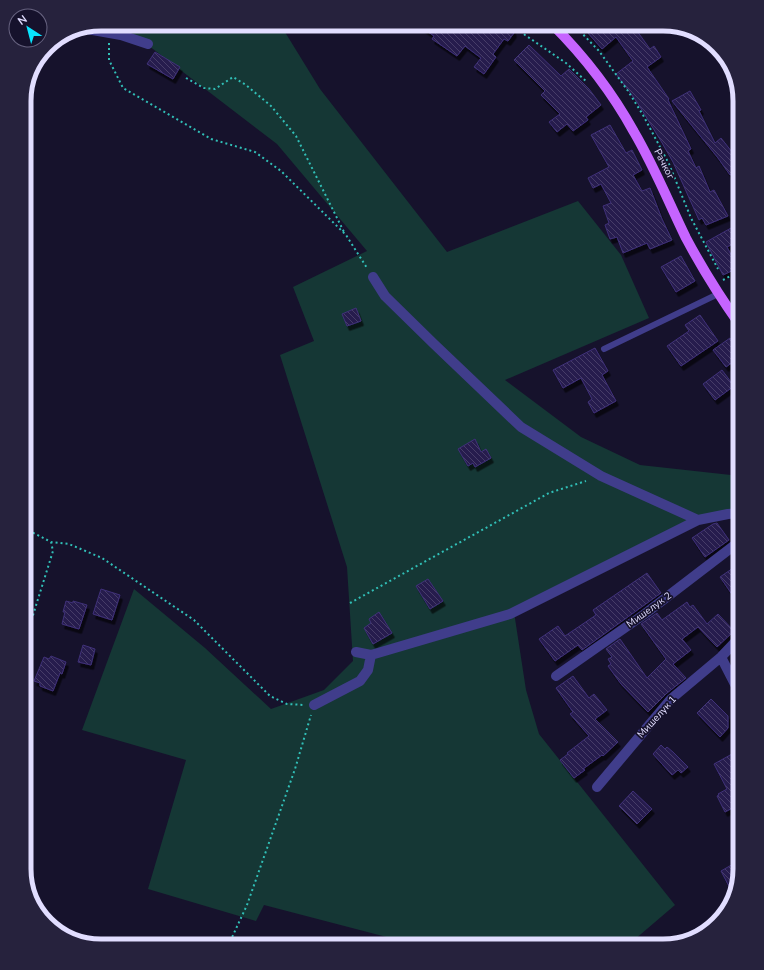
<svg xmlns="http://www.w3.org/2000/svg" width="764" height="970" font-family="'Nunito Sans',sans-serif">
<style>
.garden{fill:#153735}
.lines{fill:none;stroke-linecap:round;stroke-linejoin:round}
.stream{stroke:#0d2550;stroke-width:3.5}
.building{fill:url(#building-back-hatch);stroke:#3f3079;filter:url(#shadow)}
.path{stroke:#31bfb7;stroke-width:2;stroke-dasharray:2 3;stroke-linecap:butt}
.service{stroke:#403d8b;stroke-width:6}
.minor{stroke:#403d8b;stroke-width:10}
.primary{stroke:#c664ff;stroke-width:10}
.labels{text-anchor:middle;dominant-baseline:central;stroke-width:3.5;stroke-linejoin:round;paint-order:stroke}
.street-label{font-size:10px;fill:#e1ddff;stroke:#16122c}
.rim{fill:none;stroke:#e1ddff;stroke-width:5}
</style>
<defs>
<pattern id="building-back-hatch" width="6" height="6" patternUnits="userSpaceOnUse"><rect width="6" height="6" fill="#271e4d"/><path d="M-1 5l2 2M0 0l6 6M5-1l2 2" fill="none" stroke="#463e68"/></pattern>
<filter id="shadow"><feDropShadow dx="2.5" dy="4.5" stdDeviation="0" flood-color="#0009"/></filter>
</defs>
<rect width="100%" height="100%" fill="#16122c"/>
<path class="garden" d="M110,24h170l40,65 127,163 131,-51 43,54 28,63 -144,62 76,57 59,28 100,11v38l-39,5 -187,93 12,78 13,44 136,171 -48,41h-206l-157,-41 -8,16 -108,-32 38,-129 -104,-30 52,-141 71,59 66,61 53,-19 29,-29 -6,-94 -67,-212 34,-14 -21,-54 74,-36 -90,-107 -154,-118z"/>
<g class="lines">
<path class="stream" d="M728,61l12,57"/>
</g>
<path class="building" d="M417,24h43l7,5 4,-5h40l3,9 -6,8 -4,-2 -11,15 3,3 -12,17 -10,-7 7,-9 -16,-12 -8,10 -25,-17 2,-3z
M580,24h52l18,25 4,-3 7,11 -14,10 22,32 -1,1 23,49 -3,2 8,17 3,-2 11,26 4,-2 14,26 -22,9 -4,-7 -3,2 -26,-58 -12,-21 -24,-39 -21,-28 17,-13 -17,-24 -14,12z
M529,45l32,31 8,-7 20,20 12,16 -15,12 2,3 -15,11 -6,-7 -10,8 -8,-10 11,-8 -19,-19 4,-4 -31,-31z
M155,52l25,15 -7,12 -26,-15z
M690,91l11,19 -2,1 16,32 6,-5 11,14 -1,1 9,14v1l-10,7 -12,-17 -46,-57z
M610,125l16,28 6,-3 10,20 -9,5 9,16 8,-3 12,31 10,21 -22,9 -3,-6 -24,10 -6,-16 -7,2 -5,-14 4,-2 -6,-17 8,-3 -10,-19 -8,4 -5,-10 21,-11 -18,-32z
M740,223v17l-13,7 11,21 -15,7 -17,-33z
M681,256l14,25 -19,11 -15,-25z
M356,308l5,13 -14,5 -5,-12z
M700,315l18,26 -37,25 -14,-20 22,-15 -4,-6z
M730,338l10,15v4l-14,10 -13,-17z
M595,348l13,23 -6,4 14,26 -22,12 -6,-11 4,-3 -11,-21 -18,10 -10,-18z
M722,370l12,16 -19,14 -12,-16z
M475,439l6,13 5,-3 5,9 -16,9 -2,-4 -5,3 -10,-17z
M717,523l12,17 -24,17 -13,-19 21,-14z
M736,566l4,5v35l-20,-29z
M647,573l14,20 -79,57 -4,-5 -23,16 -16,-22 19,-13 7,10 31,-21 -3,-5z
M428,579l15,22 -13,8 -14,-23z
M101,589l19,6 -8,25 -19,-6z
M66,601l7,2v-2l14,4 -8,24 -17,-5 3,-12h-2z
M687,602l3,5 3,-2 14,19 11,-10 16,17 -17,16 -19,-20 -16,12 9,11 -18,14 13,14 -19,15 -19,19 -27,-28 -13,-18 3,-2 -3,-5 4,-2 -6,-8 14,-10 27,39 19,-19 -25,-35 16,-11 5,7z
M379,612l13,21 -19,11 -9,-16 7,-5 -2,-4z
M83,645l12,4 -4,16 -13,-3z
M51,656l15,6 -4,12 -2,-1 -7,18 -13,-5v-3l-6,-2 10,-24 5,2z
M573,676l16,22 5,-4 13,16 -12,9 23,23 -15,14 -1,-1 -19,14 2,1 -11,8 -14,-18 8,-6 -1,-1 22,-17 -19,-22 3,-2 -17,-24z
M711,699l17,17v12l-8,9 -23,-24z
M661,745l4,4 2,-2 6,5 15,15 -7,6 -3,-3 -6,5 -19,-21z
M732,754l8,14v1l-8,5 8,15v15l-15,8 -8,-16 2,-1 -1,-1 9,-5 -13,-25z
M633,791l19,18 -15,15 -18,-18z
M740,860v9l-7,25 -12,-23z"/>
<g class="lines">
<path class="path" d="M513,24l12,11 41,28 21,19
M573,24l26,27 29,40 15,24 26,49 22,54 27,51
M109,43v17l14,28 88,51 44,13 26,19 65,64 21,33
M186,78l18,10 11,1 18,-12 13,8 25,21 25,30 48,96
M723,280l17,-9
M734,335l6,9
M24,528l27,14 18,2 33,14 92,62 76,76 17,8 17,1
M350,603l199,-110 37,-12
M24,644l29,-93 -2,-9
M228,946l19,-41 48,-136 16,-54"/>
<path class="service" d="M604,349l114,-55"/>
<path class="minor" d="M87,29l34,6 27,9
M373,277l12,19 49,48 87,83 80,49 97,44
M356,652l15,3 139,-41 188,-94 30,-6 12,-1
M721,657l19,37
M556,676l90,-63 94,-72
M314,705l46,-24 8,-11 3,-15
M597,787l74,-88 50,-42 19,-20"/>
<path class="primary" d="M552,24c32,32 60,68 82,108 20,34 35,71 52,106 16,30 34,59 54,87"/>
</g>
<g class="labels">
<g class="street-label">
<text transform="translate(664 164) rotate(63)">Рачког</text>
<text transform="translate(649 610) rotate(-36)">Мишелук 2</text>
<text transform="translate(657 717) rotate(-48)">Мишелук 1</text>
</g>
</g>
<path d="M0 0H764V970H0ZM101 31H663A70 70 0 0 1 733 101V869A70 70 0 0 1 663 939H101A70 70 0 0 1 31 869V101A70 70 0 0 1 101 31Z" fill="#26223d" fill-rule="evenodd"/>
<path class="rim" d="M101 31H663A70 70 0 0 1 733 101V869A70 70 0 0 1 663 939H101A70 70 0 0 1 31 869V101A70 70 0 0 1 101 31Z"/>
<g transform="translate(28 28) rotate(324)"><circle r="19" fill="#16122c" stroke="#676380"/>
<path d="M0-3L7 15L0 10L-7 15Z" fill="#09e5ff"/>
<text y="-6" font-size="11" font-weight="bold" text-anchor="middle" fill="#e1ddff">N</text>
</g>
</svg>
